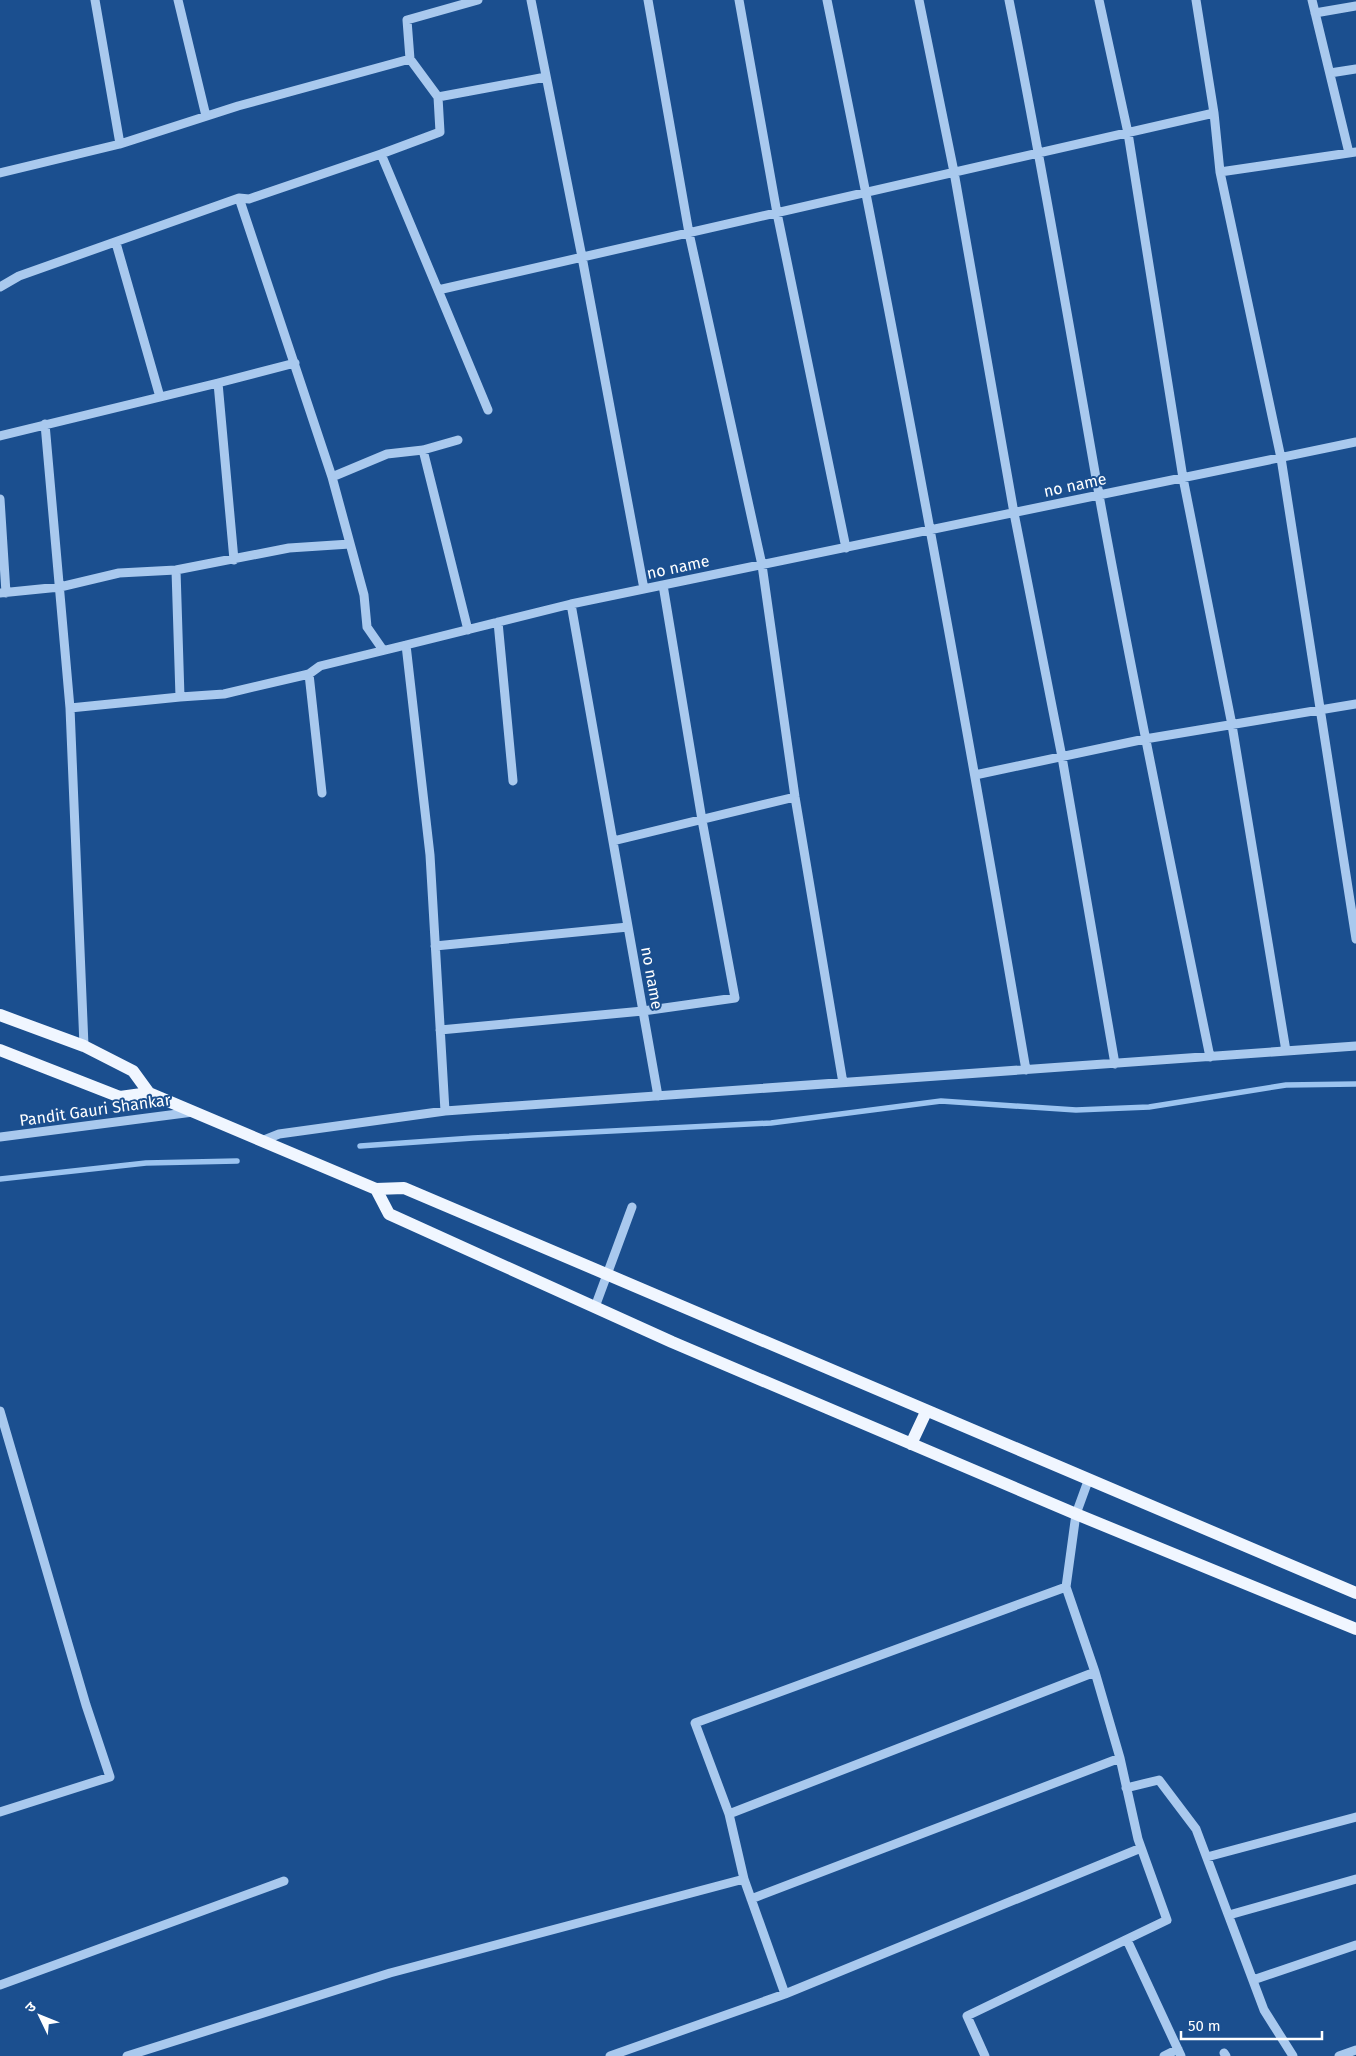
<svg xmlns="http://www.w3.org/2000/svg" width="1356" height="2056" font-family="'Fira Sans','Noto Sans Devanagari',sans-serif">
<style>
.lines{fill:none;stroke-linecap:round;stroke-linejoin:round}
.stream{stroke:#9cc4f0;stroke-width:5.5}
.minor{stroke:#a9c9ee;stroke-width:9}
.major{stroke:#f0f6ff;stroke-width:12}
.labels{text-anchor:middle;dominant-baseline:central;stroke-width:4;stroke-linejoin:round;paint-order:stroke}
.street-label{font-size:16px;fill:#fff;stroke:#1b4f8f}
</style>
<rect width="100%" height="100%" fill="#1b4f8f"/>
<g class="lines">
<path class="stream" d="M360,1146l113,-8 298,-15 170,-22 135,9 73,-3 137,-22 70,-1
M0,1179l146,-16 91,-2"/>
<path class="minor" d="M95,0l25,144
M178,0l28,116
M531,0l51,257 62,332
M648,0l41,233 73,332 33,232 48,286
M739,0l38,213 69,335
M827,0c73,355 138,713 199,1070
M919,0l35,172 60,341 48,244 53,307
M1009,0c33,164 61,330 90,495 34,188 73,375 111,562
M1099,0l29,133 55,345 49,247 54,326
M1196,0l18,113
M1312,0l37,153
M1315,13l41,-7
M410,59l28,38 2,35 -59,22 57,136
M1330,73l26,-4
M438,97l108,-20
M1356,152l-136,20 61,286 75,481
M381,154l-132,45 -10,-1 93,279 32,118 3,32 16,23
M0,173l120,-29 118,-38 172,-47 -3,-39 71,-20
M116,243l44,154
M0,287l19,-11 220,-78
M488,410l-50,-120 776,-177 6,59
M45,424l25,284 14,338
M0,436l218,-53
M423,450l45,180
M332,477l55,-23 36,-4 35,-10
M0,499l6,94
M234,560l-16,-177 77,-20
M176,570l4,127 44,-3 85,-20 11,-8 86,-21
M0,593l60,-6 59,-14 57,-3 113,-22 61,-4
M498,622l15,159
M309,674l13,119
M70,708l110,-11
M975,775l170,-36 211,-35
M613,841l182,-44
M435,946l193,-19
M440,1030l203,-19 92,-13 -33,-178 -39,-235
M658,1096l-87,-492 785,-162
M445,1111l-15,-256 -24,-210 165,-41
M0,1137l193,-25
M264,1140l15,-6 166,-23 911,-65
M595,1307l37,-100
M0,1411l86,294 24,72 -110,35
M1126,1788l33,-8 37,49 68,181 29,46
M729,1814l366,-142 -29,-85
M1207,1857l149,-40
M751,1899l369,-141
M1229,1915l127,-36
M1127,1940l54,116
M1253,1980l103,-35
M0,1985l284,-104
M785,1994l-41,-115 -15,-65 -34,-91 371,-136 10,-73 12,-33
M1224,2053l2,3
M127,2056l263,-83 354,-94
M610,2056l175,-62 356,-146
M985,2056l-18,-40 200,-96 -29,-81 -18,-81 -25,-86
M1164,2056l14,-7
M1339,2056l17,-6"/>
<path class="major" d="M0,1015l84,31 49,25 16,22 227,96 28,-1 952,405
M0,1050l120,47 29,-4
M376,1189l13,25 283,128 404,172 280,115
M911,1444l15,-32"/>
</g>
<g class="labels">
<g class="street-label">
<text transform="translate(1075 485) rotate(-12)">no name</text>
<text transform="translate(678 567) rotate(-12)">no name</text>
<text transform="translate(652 978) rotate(80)">no name</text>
<text transform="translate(95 1110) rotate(-8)">Pandit Gauri Shankar</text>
</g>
</g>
<g transform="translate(40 2016) rotate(313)" stroke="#1b4f8f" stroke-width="4" paint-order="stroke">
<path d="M0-4L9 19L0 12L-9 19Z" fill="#ffffff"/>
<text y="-8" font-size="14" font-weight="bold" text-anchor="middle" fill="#ffffff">उ</text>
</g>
<path d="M1181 2031v8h141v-8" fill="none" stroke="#ffffff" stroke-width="2.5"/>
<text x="1188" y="2031" font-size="15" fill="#ffffff" stroke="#1b4f8f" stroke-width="4" paint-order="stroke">50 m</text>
</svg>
